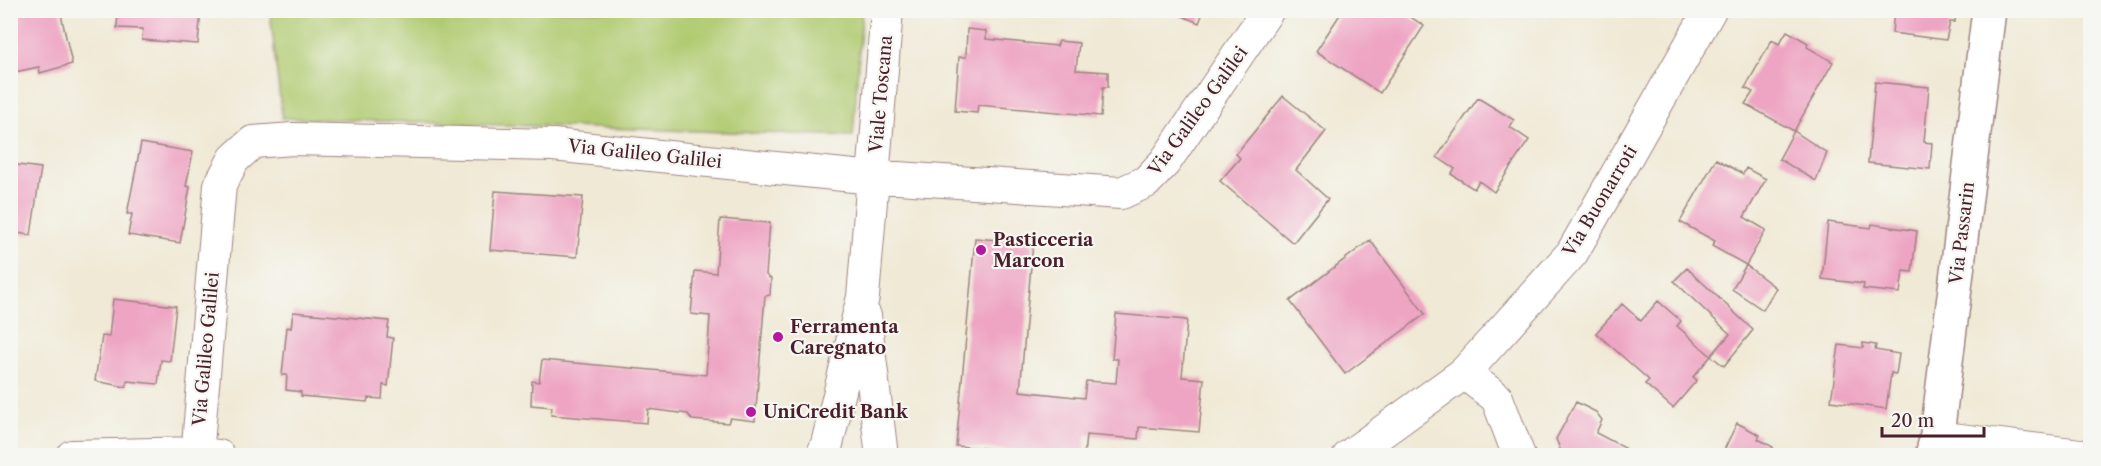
<svg xmlns="http://www.w3.org/2000/svg" width="2101" height="466" font-family="'Libre Caslon Text',serif">
<style>
.green{fill:#b0cb71;stroke:#7d754e;stroke-width:1.5}
.building{fill:#eea4c3}
.lines{fill:none;stroke-linecap:round;stroke-linejoin:round}
.minor-casing{stroke:#9d8480;stroke-width:34}
.tertiary-casing{stroke:#9d8480;stroke-width:36}
.minor{stroke:#fff;stroke-width:32}
.tertiary{stroke:#fff;stroke-width:33}
.poi-dot{fill:#b5179e;stroke:#f6f6f2;stroke-width:2}
.labels{text-anchor:middle;dominant-baseline:central;stroke-width:4.5;stroke-linejoin:round;paint-order:stroke}
.street-label{font-size:18px;fill:#4a1f2b;stroke:#f6f6f2}
.poi-label{font-size:18px;font-weight:bold;fill:#4a1f2b;stroke:#f6f6f2;text-anchor:start}
</style>
<rect width="100%" height="100%" fill="#f6f6f2"/>
<filter id="ink" filterUnits="userSpaceOnUse"><feTurbulence type="fractalNoise" baseFrequency=".0167" numOctaves="2"/><feDisplacementMap in="SourceGraphic" scale="12" xChannelSelector="R" yChannelSelector="G"/><feConvolveMatrix kernelMatrix="1 2 1 2 8 2 1 2 1" color-interpolation-filters="sRGB"/></filter>
<filter id="wash" filterUnits="userSpaceOnUse"><feTurbulence type="fractalNoise" baseFrequency=".008" numOctaves="4" result="noise"/><feDisplacementMap in="SourceGraphic" scale="24" xChannelSelector="R" yChannelSelector="G"/><feGaussianBlur stdDeviation="1.35" result="paint"/><feColorMatrix in="noise" values="0 0 0 0 0 0 0 0 0 0 0 0 0 0 0 0 0 1.4 0 .05"/><feComposite in="paint" operator="in"/></filter>
<g filter="url(#wash)">
<rect width="100%" height="100%" fill="#f0e9d5"/>
<path class="green" d="M270,11h592l-9,125 -571,-18z"/>
<g id="blocks">
<path class="building" d="M20,10h40l12,54 -32,9 -1,-6 -29,6v-61z
M118,10h83l-3,34 -56,-4 1,-11 -26,-1z
M1168,10h36l-5,13z
M1343,10h57l24,16 -44,67 -64,-42z
M1894,10h62l-1,12h-5l-4,18 -54,-7z
M967,29l19,2v8l71,7 2,-5 20,2 -3,27 32,2v15h-5l-2,29 -123,-11 -1,8 -22,-2 4,-54h7z
M1787,31l21,12 -1,4 26,15 -39,69 -49,-27 8,-12 -8,-4 27,-48 7,4z
M1875,82l54,5 -5,55 8,1 -2,26 -62,-6z
M1283,96l43,35 -30,39 32,29 -35,44 -73,-62 20,-23 -4,-4z
M1478,98l36,22 -4,7 19,13 -35,52 -15,-11 -5,8 -23,-15 4,-5 -18,-12z
M1794,131l33,22 -11,28 -37,-22z
M141,143l52,9 -7,34 4,1 -10,56 -52,-8 4,-21h-5z
M1716,159l27,15 3,-6 20,11 -22,38 22,13 -20,35 -34,-19 3,-5 -35,-19z
M10,164l31,4 -10,67 -21,-3z
M495,191l88,6 -6,60 -87,-7z
M720,219l50,4 -4,52 5,4 -1,16 -5,1 -10,125 -25,-3 -2,5 -36,-3 -4,-6 -40,-5 -1,14 -96,-8 1,-8 -21,-2 1,-24 7,1 3,-22 164,15 4,-59 -19,-2 4,-43 21,2z
M1828,222l43,6 1,-4 45,7 -5,41 -9,-1 -3,22 -37,-4 1,-5 -42,-5z
M975,238l58,5 -13,148 64,7 2,-17 30,2 2,-24h-6l4,-45 71,6 -5,57 22,2 -5,53 -60,-5 -1,12 -52,-4 -2,21 -128,-10z
M1370,240l55,74 -80,60 -55,-73z
M1746,265l30,23 -13,22 -31,-21z
M1687,268l66,62 -29,36 -13,-10 19,-22 -56,-53z
M10,284l6,1 -4,29h-2z
M113,299l63,7 -6,55 -9,-1 -3,24 -31,-3 -1,6 -31,-6 7,-45 7,1z
M1658,301l23,20 -4,5 34,30 -18,21 4,3 -24,28 -28,-24 4,-4 -53,-47 26,-29 19,17z
M293,312l96,9 -2,16 6,1 -5,48 -5,-1 -1,14 -14,-1 -1,4 -66,-6v-4l-15,-2 1,-15h-5l5,-48 4,1z
M1863,343l13,2 -1,5 24,4 -3,20 -5,-1 -5,36 -55,-8 8,-56 24,3z
M1576,402l20,10 6,8 -6,13 29,15 -3,8 -60,-2 -6,-15z
M1737,423l23,12 -2,4 15,8 -4,9h-41l-5,-4z"/>
</g>
</g>
<g filter="url(#ink)">
<use href="#blocks" fill-opacity="0" stroke="#9d8480" stroke-width="1.5"/>
<g class="lines">
<g class="minor-casing">
<path id="minor" d="M865,316l16,132 -1,8
M1464,373l33,25 22,58
M1937,435l15,4 136,17
M72,456l124,-3 23,3
M197,456l23,-271 14,-26 19,-17 40,-3 260,6 320,33h25l223,15 25,-11 19,-20 103,-152
M822,456l5,-12 36,-147 24,-287
M1349,456l115,-83 108,-120 138,-243"/>
</g>
<g class="tertiary-casing">
<path id="tertiary" d="M1932,456l5,-21 52,-425"/>
</g>
<use href="#minor" class="minor"/>
<use href="#tertiary" class="tertiary"/>
</g>
</g>
<g class="poi-dot">
<circle cx="981" cy="250" r="6"/>
<circle cx="778" cy="337" r="6"/>
<circle cx="751" cy="412" r="6"/>
</g>
<g class="labels">
<g class="street-label">
<text transform="translate(881 94) rotate(-85)">Viale Toscana</text>
<text transform="translate(1198 111) rotate(-54)">Via Galileo Galilei</text>
<text transform="translate(645 154) rotate(6)">Via Galileo Galilei</text>
<text transform="translate(1600 201) rotate(-59)">Via Buonarroti</text>
<text transform="translate(1962 233) rotate(-83)">Via Passarin</text>
<text transform="translate(206 349) rotate(-85)">Via Galileo Galilei</text>
</g>
<g class="poi-label">
<text x="993" y="240">Pasticceria<tspan x="993" dy="21">Marcon</tspan></text>
<text x="790" y="327">Ferramenta<tspan x="790" dy="21">Caregnato</tspan></text>
<text x="763" y="412">UniCredit Bank</text>
</g>
</g>
<rect width="2101" height="466" fill="none" stroke="#f6f6f2" stroke-width="36"/>
<path d="M1882 427v9h102v-9" fill="none" stroke="#4a1f2b" stroke-width="3"/>
<text x="1891" y="427" font-size="18" fill="#4a1f2b" stroke="#f6f6f2" stroke-width="4.5" paint-order="stroke">20 m</text>
</svg>
